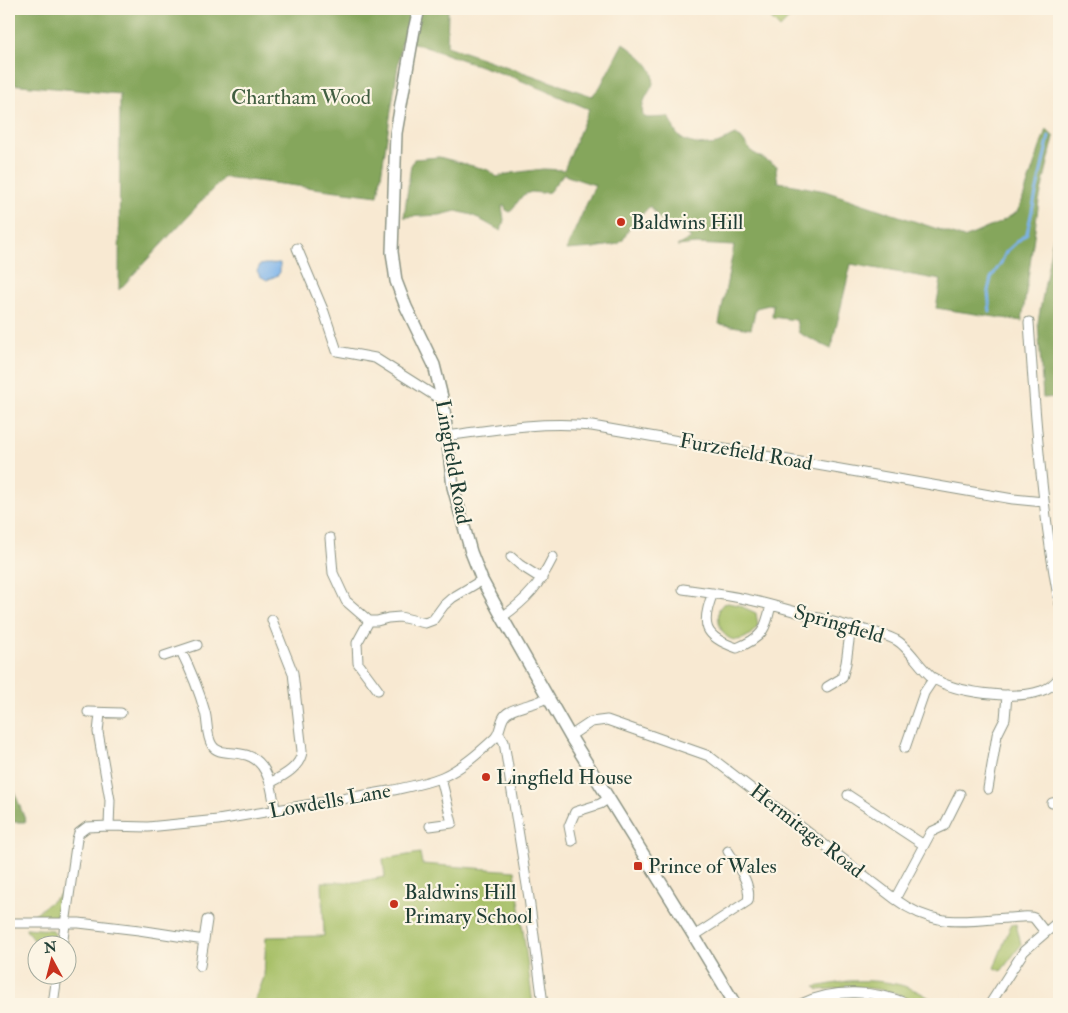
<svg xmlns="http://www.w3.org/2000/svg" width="1068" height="1013" font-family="'IM FELL Double Pica',serif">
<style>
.green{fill:#a7c067;stroke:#637e4e}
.forest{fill:#85a65c;stroke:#527248}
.water{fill:#7cb3eb;stroke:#4e7890}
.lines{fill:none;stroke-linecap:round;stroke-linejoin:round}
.stream{stroke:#7cb3eb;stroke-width:3}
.minor-casing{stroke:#8c9383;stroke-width:11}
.tertiary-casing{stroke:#8c9383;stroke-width:14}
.minor{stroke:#fff;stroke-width:9}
.tertiary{stroke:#fff;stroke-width:11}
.poi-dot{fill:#c8321e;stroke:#fcf5e5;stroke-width:2}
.labels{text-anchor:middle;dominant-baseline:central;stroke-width:4.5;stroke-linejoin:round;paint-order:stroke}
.park-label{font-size:21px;fill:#415e41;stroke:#fcf5e5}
.poi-label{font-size:21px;fill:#1f3d34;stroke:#fcf5e5;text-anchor:start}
.street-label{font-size:21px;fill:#1f3d34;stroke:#fcf5e5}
</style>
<rect width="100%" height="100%" fill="#fcf5e5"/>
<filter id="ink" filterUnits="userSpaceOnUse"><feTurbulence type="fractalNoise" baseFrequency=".02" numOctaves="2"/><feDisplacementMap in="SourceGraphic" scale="10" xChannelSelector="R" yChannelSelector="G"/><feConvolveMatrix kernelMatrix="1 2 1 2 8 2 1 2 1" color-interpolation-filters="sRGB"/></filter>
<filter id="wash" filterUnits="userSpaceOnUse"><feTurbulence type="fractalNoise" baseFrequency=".0096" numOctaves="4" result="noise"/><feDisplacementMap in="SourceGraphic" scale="20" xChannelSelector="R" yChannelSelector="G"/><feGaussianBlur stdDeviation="1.12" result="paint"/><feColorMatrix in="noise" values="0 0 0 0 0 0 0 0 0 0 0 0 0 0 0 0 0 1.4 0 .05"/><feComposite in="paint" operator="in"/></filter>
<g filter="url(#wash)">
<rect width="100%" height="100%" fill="#f8e9d2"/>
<path class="green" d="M762,9h37l-19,19z
M728,603l10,2 18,8 2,13c-19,26 -43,13 -39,-17l4,-5z
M420,853l2,11 93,7 18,133h-279l10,-27 2,-40 58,-1 -2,-54h33l30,-5 -2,-18z
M62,893c-3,25 -2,27 -28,25l-2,-2z
M1016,924l5,21 -20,26 -7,-3 17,-43z
M26,928l26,2 3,4 -1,11h-16l-12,-15z
M848,981c36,-1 61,1 90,23h-18l-24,-11 -20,-4 -19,-2 -39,3 -3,-3z"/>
<path class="forest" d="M9,9h439l-1,37 145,50 8,-9 23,-44c14,11 40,27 27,47 -5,8 -9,15 -7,26l4,2 21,-1c6,5 4,11 9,17 7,11 29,12 40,10 6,-2 12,-7 18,-9l6,3 11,14 25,14 -1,5 2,11 47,9 139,47 35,-15 18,-11 5,-11 24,-72 8,8 -15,64 -17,120 -86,-13 5,-28 -90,-16 -20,85 -32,-16 -3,-13 -24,-3 1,-13 -17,4 -5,21 -32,-5 15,-78 -38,-2 -19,2 14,-8c-9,-10 -20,-10 -30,-18 -4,-4 -7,-9 -11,-14l-20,21 -7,13 -5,4 -24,4 -28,2 29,-65 -28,-9 -2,-4 -16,20 -8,1 -10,-1 -8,3 -13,17 -4,-2 -1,-4h-3l2,14 -3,11 -29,-16 -16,-4 -16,4 -36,2 7,-52 1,-1 2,-5 25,-2 49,13 9,7 15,-4 31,-4 21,1 25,-61 -74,-31 -113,-39 -24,157 -154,-19 -105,113 1,-196 -111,-10z
M1059,205v192l-16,1 -5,-76z
M9,778l17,44h-17z"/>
<path class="water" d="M277,263h3v9l-2,3 -11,5 -7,-4 -3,-5 3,-6c5,-2 11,0 17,-2z"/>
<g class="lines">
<path class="stream" d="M990,312l-2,-21 3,-13 10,-15 5,-11 21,-19 22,-97"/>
</g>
</g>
<g filter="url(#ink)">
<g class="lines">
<g class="minor-casing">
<path id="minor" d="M297,248l27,64 13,39 38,7 68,43
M1029,322c6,93 13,188 30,280
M447,436c49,-7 96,-15 145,-10l421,73 31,3
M330,538l3,35 13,28 23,20h8l11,-3 12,-1 25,6 8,-3 11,-15 8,-7 30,-18
M511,557l9,8 22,14
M683,589c30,4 59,8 88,16 -6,26 -8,32 -34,43 -33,-11 -37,-23 -24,-55
M771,605c26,7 52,14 77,21 16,4 33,6 48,14 12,6 24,28 37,38 22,15 82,22 108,13 7,-2 13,-7 18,-13
M502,617c26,-18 37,-32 51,-60
M369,621l-12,22 1,20 20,27
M181,651c10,20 18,39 24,61 3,10 1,24 7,33 7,14 34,0 50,21 9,13 11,29 13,44
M164,656l33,-11
M827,687l15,-9 4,-15 5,-37
M88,712l33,1
M100,714l-2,18 12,68 -1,26
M499,734l5,8 25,156 14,106
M570,736l21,-14 16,-2 102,36 186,143c39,29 67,22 112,19 8,0 16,-2 24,-1l3,1 11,14
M905,748l19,-55 10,-15
M270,783c13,-7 31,-16 32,-32l-9,-78 -21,-53
M988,789l9,-54 8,-16 2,-24
M848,795l76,50
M1052,803l7,-1
M430,826l22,-3 -11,-45
M572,841l-3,-15 6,-14 25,-8 8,-5
M895,899l36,-67 13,-6 16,-32
M9,923h70l60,7 65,10 3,-20
M694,936l54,-35c4,-18 -11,-35 -20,-50
M62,946l15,-107 2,-6 8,-6 22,-1 39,1 70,-7 171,-29c18,-4 36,-7 53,-14 19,-8 37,-24 53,-39 7,-7 4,-21 14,-26 12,-7 27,-7 39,-15
M200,966l4,-26
M53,1004l4,-28
M801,1004c33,-16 74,-14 107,0
M990,1004l34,-53 35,-30"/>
</g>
<g class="tertiary-casing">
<path id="tertiary" d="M419,9l-5,21 -18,103 -4,119 4,29 10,26 28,58 9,36 10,86 18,65 11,28 20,37 68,119 124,200 41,68"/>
</g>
<use href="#minor" class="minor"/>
<use href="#tertiary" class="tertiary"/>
</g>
</g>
<g class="poi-dot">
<circle cx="621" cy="222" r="5"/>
<circle cx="486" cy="777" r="5"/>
<rect x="633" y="861" width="10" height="10" rx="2.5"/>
<circle cx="394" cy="904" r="5"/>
</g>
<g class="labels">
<g class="park-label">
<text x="301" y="97">Chartham Wood</text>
</g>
<g class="poi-label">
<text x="631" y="222">Baldwins Hill</text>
<text x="496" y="777">Lingfield House</text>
<text x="648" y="866">Prince of Wales</text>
<text x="404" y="892">Baldwins Hill<tspan x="404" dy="24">Primary School</tspan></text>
</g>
<g class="street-label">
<text transform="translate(746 452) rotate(10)">Furzefield Road</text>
<text transform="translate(453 462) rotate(80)">Lingfield Road</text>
<text transform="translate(839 624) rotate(16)">Springfield</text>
<text transform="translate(330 801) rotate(-10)">Lowdells Lane</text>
<text transform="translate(807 831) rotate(38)">Hermitage Road</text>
</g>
</g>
<rect width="1068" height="1013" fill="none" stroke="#fcf5e5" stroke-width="30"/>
<g transform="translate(52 960) rotate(353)"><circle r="24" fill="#fcf5e5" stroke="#a4ab9e"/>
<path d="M0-4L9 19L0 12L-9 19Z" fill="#c8321e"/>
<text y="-8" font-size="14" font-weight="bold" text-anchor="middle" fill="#1f3d34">N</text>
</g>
</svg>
